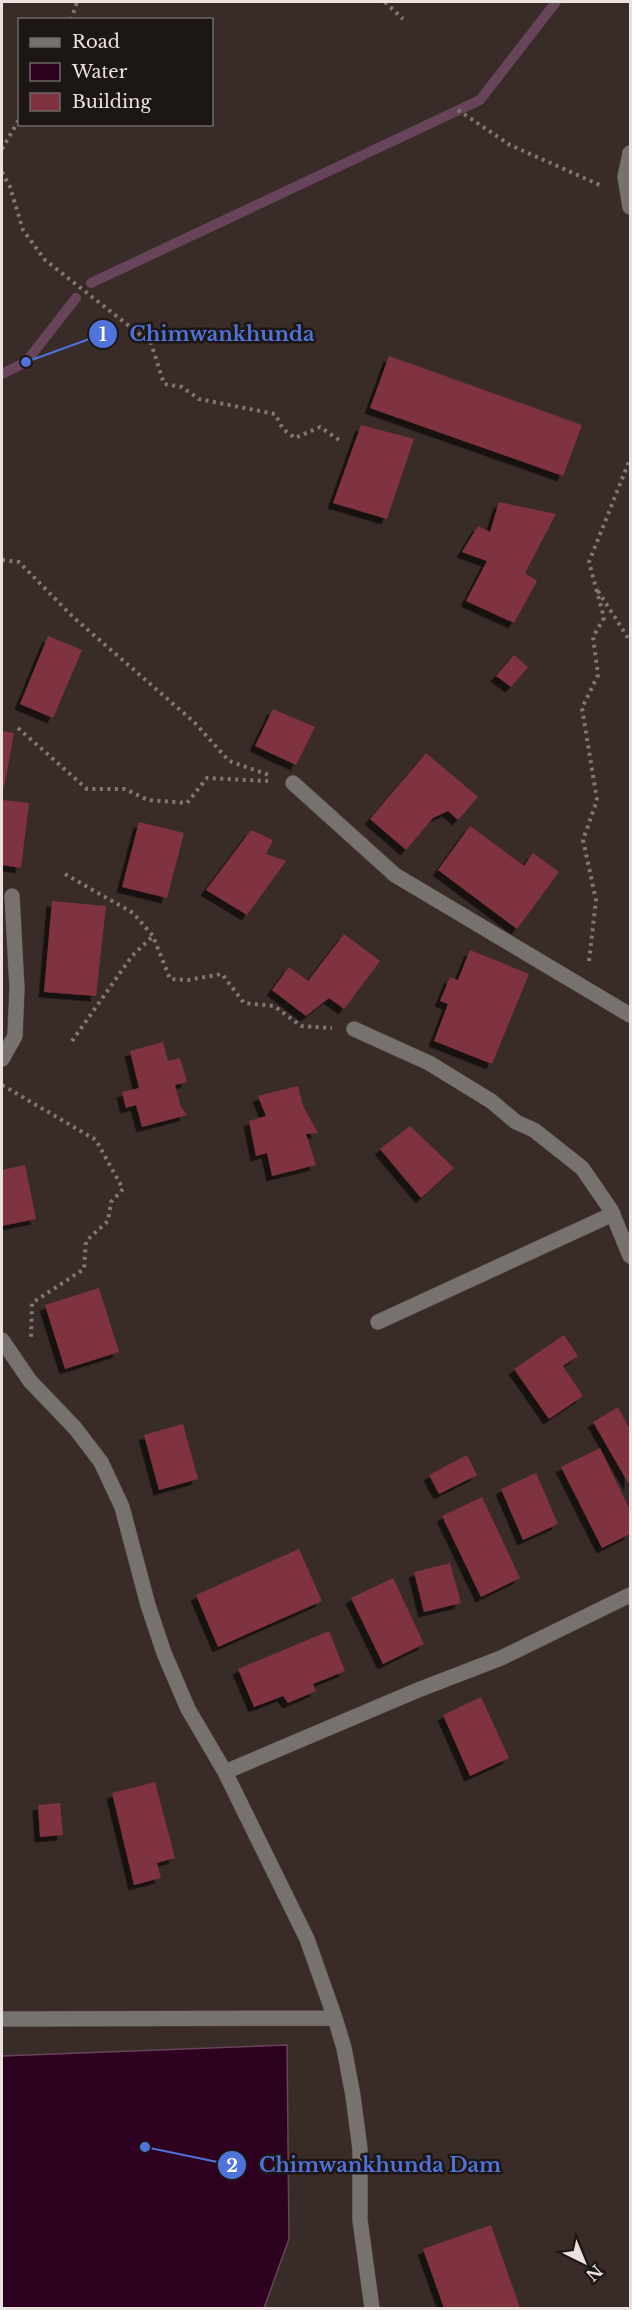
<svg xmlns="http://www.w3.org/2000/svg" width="632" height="2310" font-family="'Libre Baskerville',serif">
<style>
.water{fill:#2f0120;stroke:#674459;stroke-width:1.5}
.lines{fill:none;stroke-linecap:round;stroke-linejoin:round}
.stream{stroke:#674459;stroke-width:10}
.building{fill:#7f3240;filter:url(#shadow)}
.minor-casing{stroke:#554945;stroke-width:16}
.path{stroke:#827773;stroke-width:4;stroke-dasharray:3 4.5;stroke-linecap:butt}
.minor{stroke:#77726e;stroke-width:15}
.leader{fill:none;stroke:#5073da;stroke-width:2}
.callout-dot{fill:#5073da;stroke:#1c1614;stroke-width:2}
.mark-label{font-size:18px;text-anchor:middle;font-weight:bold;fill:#fff}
.callout-label{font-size:20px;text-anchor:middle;font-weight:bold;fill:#5073da;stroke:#1c1614;stroke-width:5;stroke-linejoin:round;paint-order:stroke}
</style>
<defs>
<filter id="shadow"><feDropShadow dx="-5.5" dy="5.5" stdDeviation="0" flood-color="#0009"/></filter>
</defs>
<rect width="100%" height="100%" fill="#392c28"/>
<path class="water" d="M287,2045l2,194 -25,69h-262v-252z"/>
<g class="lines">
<path class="stream" d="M91,283l389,-183 76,-98
M2,374l24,-12 50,-64"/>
</g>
<path class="building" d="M389,356l193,69 -19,51 -193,-68z
M361,425l53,14 -27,80 -54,-16z
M499,502l57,12 -31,59 12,8 -23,42 -48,-22 21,-40 -25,-9 16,-26 12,6z
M48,636l34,14 -29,68 -33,-14z
M514,655l14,12 -17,20 -15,-11z
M273,709l42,18 -19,38 -41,-19z
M2,731l12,2 -10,55 -2,-1z
M426,753l52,44 -20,23 -10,-9 -15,7 -27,32 -36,-31z
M2,800l27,3 -8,65 -19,-3z
M139,822l45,11 -17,65 -45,-11z
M470,826l54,40 9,-13 26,19 -42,57 -79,-59z
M251,830l22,10 -7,14 20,7 -39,54 -41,-25z
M52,901l54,5 -10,90 -52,-4z
M344,934l36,27 -36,48 -15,-11 -23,18 -34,-26 17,-23 19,14z
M470,950l59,24 -37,90 -58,-23 14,-37 -8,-3 10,-24 8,3z
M163,1042l5,19 12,-3 7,24 -12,3 6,22 6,8 -45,12 -6,-22 -10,3 -4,-16 17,-4 -9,-37z
M298,1086l5,20 15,27 -12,1 10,31 -44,11 -5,-23 -11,3 -7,-35 17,-5 -8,-20z
M410,1126l44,42 -33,30 -41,-49z
M25,1165l11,54 -34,7v-56z
M99,1288l20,64 -54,17 -20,-64z
M564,1335l14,21 -15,10 20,30 -34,23 -35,-50z
M618,1407l12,23v56l-37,-64z
M183,1424l15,55 -39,11 -15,-55z
M600,1448l30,62v24l-28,14 -41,-81z
M467,1455l10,20 -38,19 -10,-19z
M536,1473l22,51 -35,16 -22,-51z
M482,1497l38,81 -39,19 -39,-81z
M299,1549l23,52 -104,46 -22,-52z
M450,1563l11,40 -37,9 -10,-40z
M393,1578l31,66 -41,20 -32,-66z
M329,1631l16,40 -32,13 3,7 -28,12 -5,-7 -29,11 -16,-38z
M481,1697l28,61 -39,18 -27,-61z
M155,1782l20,76 -18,5 4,15 -27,7 -22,-92z
M60,1803l3,32 -23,2 -2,-32z
M491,2225l29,83h-76l-21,-59z"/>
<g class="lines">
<g class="minor-casing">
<path id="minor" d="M630,153l-5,24 5,30
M293,783l102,92 235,140
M354,1029l75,34 62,38 25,21 18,8 48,38 29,42 19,46
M2,1059l13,-23 2,-48 -5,-92
M378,1322l235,-108
M2,1340l28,41 45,47 26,34 21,45 26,98 16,48 24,56 37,63 82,167 28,79 9,30 9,48 7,53v71l12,88
M225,1772l193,-82 83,-32 129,-63
M2,2019l333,-1"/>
</g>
<path class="path" d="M385,2l18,17
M71,20l6,-18
M458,110l52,35 92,41
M2,149l18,-31
M2,172l8,15 13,43 22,30 106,83 13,41 18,3 17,12 76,15 8,15 12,9 25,-11 22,15
M2,560l17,2 54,55 121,105 35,39 43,15
M598,591l32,50
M18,728l69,61h38l23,11 39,3 20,-25 61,3
M65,874l68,39 20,23 17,43 18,1 34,-6 22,29 30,3 27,20 31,2
M589,961l7,-61 -13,-60 14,-40 -15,-92 16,-33 -5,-38 11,-19 -15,-56 41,-103
M72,1041l60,-85 21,-20
M2,1085l94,55 27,49 -12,13 -3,19 -22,20 -2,28 -52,34 -1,34"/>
<use href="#minor" class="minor"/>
</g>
<path class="leader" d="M26 362L103 334M145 2147L232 2165"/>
<g class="callout-dot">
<circle cx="26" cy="362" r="6"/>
<circle cx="145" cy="2147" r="6"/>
<circle cx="103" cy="334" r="15"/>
<circle cx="232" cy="2165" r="15"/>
</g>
<g class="mark-label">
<text x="103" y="341">1</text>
<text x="232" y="2172">2</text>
</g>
<g class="callout-label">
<text x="222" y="341">Chimwankhunda</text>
<text x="380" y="2172">Chimwankhunda Dam</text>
</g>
<rect width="632" height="2310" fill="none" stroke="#ebe2df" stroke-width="6"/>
<rect x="18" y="18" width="195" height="108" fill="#1c1614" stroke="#6f6865" stroke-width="1.5"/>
<rect x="30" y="38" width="30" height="9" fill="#77726e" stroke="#6f6865" stroke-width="1.5"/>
<text x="72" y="48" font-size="18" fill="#ebe2df">Road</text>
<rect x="30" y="63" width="30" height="18" fill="#2f0120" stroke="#6f6865" stroke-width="1.5"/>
<text x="72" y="78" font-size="18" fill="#ebe2df">Water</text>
<rect x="30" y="93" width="30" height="18" fill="#7f3240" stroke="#6f6865" stroke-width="1.5"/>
<text x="72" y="108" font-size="18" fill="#ebe2df">Building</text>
<g transform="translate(584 2262) rotate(137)" stroke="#1c1614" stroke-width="4.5" paint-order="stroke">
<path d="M0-4.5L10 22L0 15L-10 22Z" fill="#ebe2df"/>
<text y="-9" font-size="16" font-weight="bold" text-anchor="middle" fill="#ebe2df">N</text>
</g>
</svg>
